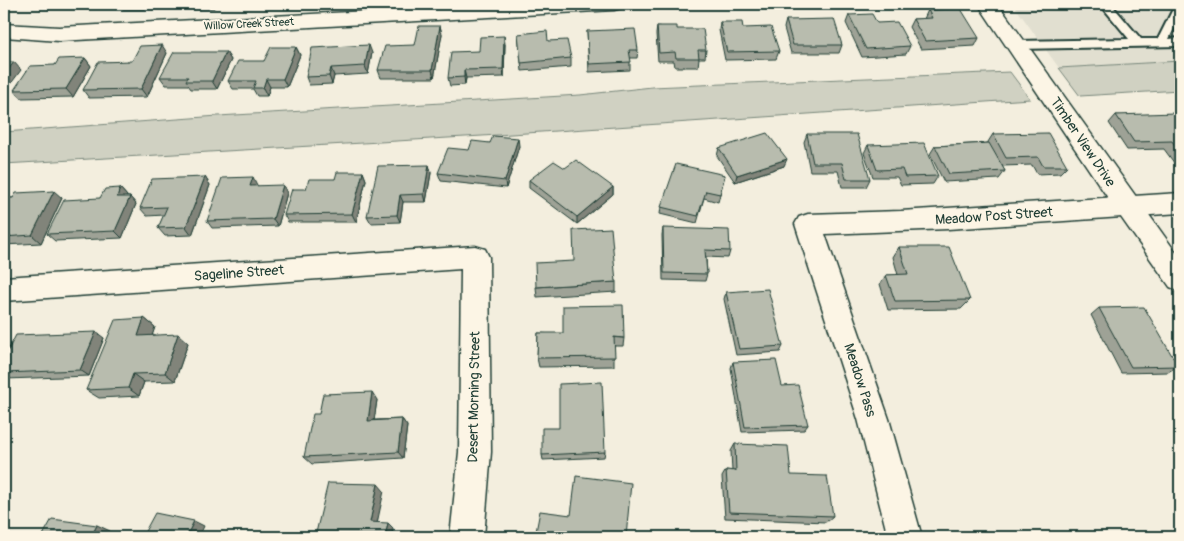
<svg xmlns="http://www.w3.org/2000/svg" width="1184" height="541" font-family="Pangolin,sans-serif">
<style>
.built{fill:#e1dfd0}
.green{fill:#d0d1c2;stroke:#78877b}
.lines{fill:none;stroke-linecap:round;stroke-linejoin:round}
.service-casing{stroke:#1f3d34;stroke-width:4}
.minor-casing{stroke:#1f3d34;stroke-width:3}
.tertiary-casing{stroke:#1f3d34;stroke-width:3}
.service{fill:#fcf5e5;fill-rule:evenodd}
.minor{fill:#fcf5e5;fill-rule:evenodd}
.tertiary{fill:#fcf5e5;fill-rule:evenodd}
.wall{fill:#9ea296;stroke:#1f3d34}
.shaded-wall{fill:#81847a;stroke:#1f3d34}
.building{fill:#b8bcae;stroke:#1f3d34}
.labels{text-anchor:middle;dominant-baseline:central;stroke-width:4;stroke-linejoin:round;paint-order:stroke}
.far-street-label{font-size:11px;fill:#1f3d34;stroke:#fcf5e5}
.street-label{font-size:14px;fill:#1f3d34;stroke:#fcf5e5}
</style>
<rect width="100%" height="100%" fill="#f3eede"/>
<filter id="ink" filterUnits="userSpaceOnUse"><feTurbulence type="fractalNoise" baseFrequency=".02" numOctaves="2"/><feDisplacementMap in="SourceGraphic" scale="10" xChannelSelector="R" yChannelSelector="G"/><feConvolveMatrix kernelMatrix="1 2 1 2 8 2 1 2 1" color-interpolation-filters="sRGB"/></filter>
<g filter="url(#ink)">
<path class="built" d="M1013,4h167v57l-121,7z"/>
<path class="green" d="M1180,61v29l-100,6 -21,-28z
M1010,72l20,27 -548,37 -478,28v-32l214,-16 362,-21 72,-8z"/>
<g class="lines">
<g class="service-casing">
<path id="service" d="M1100,4h11l30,35h17l17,-34 5,-1v12l-11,23 11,-1v8l-163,3 -6,-4 6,-4 112,-2z"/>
</g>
<g class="minor-casing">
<path id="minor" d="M505,4h119l-3,4 -7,2 -555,31 -55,-4v-13l55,3z
M1180,193v20l-232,16 -123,5 64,185 33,118h-34l-30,-118 -63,-195 4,-7 9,-3 93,-3z
M475,246l10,3 4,8 2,195 -7,85h-34l9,-85 2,-183 -457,32v-24z"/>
</g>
<g class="tertiary-casing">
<path id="tertiary" d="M978,4h20l182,254v33l-10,-4 -52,-74z"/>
</g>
<use href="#service" class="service"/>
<use href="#minor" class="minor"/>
<use href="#tertiary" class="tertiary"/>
</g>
<path class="wall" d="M60,4h35l-34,1z
M120,4h28l-3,5h-22z
M188,4h28l-2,4 -23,1z
M928,10l51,28 -4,8 -54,3 -12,-22 4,-8h11z
M849,15l28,8 33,23 -4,8 -44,3 -16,-34z
M786,20l56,25 -3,8h-48l-7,-25z
M720,22l23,6 36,23 -3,8 -51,1 -6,-30z
M440,26l2,8 -8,44h-53l-3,-8 37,-25z
M657,26l20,3 29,21 -1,8h-6l-1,9h-23l-1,-6h-16l-2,-27z
M587,31l51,19 -1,8h-7v12l-41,2z
M518,34l30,7 23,17v9l-49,4z
M505,44l-1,33 -38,1 -1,7 -15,1 -2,-8 31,-27z
M296,47l4,8 -13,32h-17l-3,9h-10l-4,-7h-20l-5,-8 36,-20z
M226,52l5,8 -14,29h-26l-3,-4h-22l-6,-8z
M167,53l-20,44 -58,1 -6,-8 49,-29z
M372,53l-4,21 -34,2 -2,8 -23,1 -3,-8z
M85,58l6,8 -18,31 -52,1 -7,-8 41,-25z
M1116,115l64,5v44h-5l-11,-15 -37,1 -18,-27z
M807,134l63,45 -4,8h-24l-4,-16h-28l-6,-29z
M993,134l74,32 -7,7 -23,1 -5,-9 -30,1 3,5 -6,8 -55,3 -14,-28 5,-8 53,-3v-1z
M490,143l29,3 -13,42 -65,-7 -3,-8 31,-23z
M868,145l70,31 -5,8 -32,1 -4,-8h-24l-9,-24z
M719,148l65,18 -49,16 -18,-26z
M429,165l2,8 -5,29h-23l-3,20 -29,1 -4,-7z
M363,172l3,8 -10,42h-68l-4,-7 51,-36z
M725,175l-7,27 -14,-4 -7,25 -37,-9 1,-7z
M205,177l5,8 -18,50 -27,1 -7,-8 6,-13 -17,1 -7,-8z
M529,180l84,7v7l-36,30 -48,-36z
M257,185v1l30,7 -9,33 -66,2 -5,-7z
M120,188l7,8v1h3l6,7 -14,34 -67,3 -8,-7 53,-36z
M4,198h58l-21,45 -37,2z
M663,228l67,23 -2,7 -22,-1 1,17 -2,7 -42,-1 -1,-45z
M899,247l71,53 -9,9 -73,1 -8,-26 6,-9h12l-5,-18z
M616,282v10l-79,5 -1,-10z
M726,292l57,54 -3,6 -44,3 -12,-56z
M1099,308l79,58 -10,6 -47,1 -30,-58z
M144,318l11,9 -3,8 36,8 -13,38 -31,1 -5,14 -40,2 -13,-8z
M538,333l86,5 -1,8h-9v20l-75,1 -2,-9z
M104,338l-15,38 -83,3 -2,-1v-20z
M733,362l49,24 26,39 -4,5 -62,2 -11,-64z
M377,400l-3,20 28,-1 5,7 -4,32 -91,6 -8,-7 15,-43z
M559,428l46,24 -1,5 -61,3 -1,-5z
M735,444l56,31 42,41 -7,6 -101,-4 -3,-41 4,-7 6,1 -1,-20z"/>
<path class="shaded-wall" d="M142,4h6l-3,5z
M212,4h4l-2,4z
M440,26l2,8 -8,44 -2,-8z
M504,36l1,8 -1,33 -1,-8z
M162,45l5,8 -20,44 -6,-8z
M369,45l3,8 -4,21 -3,-8z
M296,47l4,8 -13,32 -4,-8z
M226,52l5,8 -14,29 -5,-8z
M85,58l6,8 -18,31 -7,-8z
M14,62l7,8 -17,23v-18z
M331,68l3,8 -2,8 -3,-8z
M464,70l2,8 -1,7 -1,-8z
M266,79l4,8 -3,9 -4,-8z
M518,138l1,8 -13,42 -1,-7z
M787,159l-3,7 -49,16 2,-7z
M429,165l2,8 -5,29 -2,-8z
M363,172l3,8 -10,42 -4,-8z
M205,177l5,8 -18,50 -6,-8z
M253,177l4,8 -2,9 -5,-8z
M283,185l4,8 -9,33 -5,-7z
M613,187v7l-36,30v-7z
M120,188l7,8 -4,9 -6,-8z
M54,191l8,7 -21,45 -9,-8z
M400,195l3,7 -3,20 -3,-7z
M130,197l6,7 -14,34 -7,-7z
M144,318l11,9 -6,18 -11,-9z
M96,332l8,6 -15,38 -9,-6z
M178,334l10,9 -13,38 -10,-8z
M133,374l11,8 -5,14 -11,-8z
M372,392l5,8 -4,28 -5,-7z
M402,419l5,7 -4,32 -5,-6z
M378,484l6,7 -8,37 -6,-6z
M194,521l10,5 -5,11h-13z
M388,523l5,5 -1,9h-7z
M97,525l13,6 -3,6h-16z"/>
<path class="building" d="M961,9l18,29 -54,3 -12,-22 19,-1 -4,-8z
M872,14l5,9 20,-1 13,24 -44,3 -17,-34z
M834,19l8,26h-49l-7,-25z
M720,22h22l1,6 28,-1 8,24 -52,1z
M419,26h21l-8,44h-54l7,-24 30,-1z
M657,26h20v3h26l3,21h-8l1,8h-23l-1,-6 -16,1z
M635,29l3,21h-9l2,12 -42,2 -2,-33z
M547,31l1,10 19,-1 4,18 -50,5 -3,-29z
M504,36l-1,33 -39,1v7l-16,1 3,-26 28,-1 1,-14z
M162,45l-21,44 -58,1 15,-28 34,-1 8,-15z
M369,45l-4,21 -34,2 -2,8 -23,1 6,-29z
M271,47h25l-13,32h-17l-3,9h-10l3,-7h-28l10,-20h26z
M174,52h52l-14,29h-26l2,-4h-28z
M85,58l-19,31 -52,1 16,-24 25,-1 4,-6z
M4,62h10l-10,13z
M1175,113l5,7v33l-8,-12 -38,1 -18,-27z
M767,133l20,26 -50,16 -18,-27z
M1048,133l19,33h-24l-5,-9 -32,1 -13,-24z
M807,134h50l13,45h-24l-4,-16h-29z
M493,136l25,2 -13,43 -67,-8 10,-25 21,2 3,-9 18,2z
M924,143l14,33 -33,1 -3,-8 -25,1 -9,-25z
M989,143l16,28 -56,3 -14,-28z
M576,160l37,27 -36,30 -48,-37 25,-19 11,7z
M676,164l49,11 -5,19 -14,-3 -8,25 -37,-9z
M429,165l-5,29 -24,1 -3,20 -30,1 11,-50z
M337,172h26l-11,42 -68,1 8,-26h14l3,-10h26z
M205,177l-19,50 -28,1 9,-21 -27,1 12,-29z
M253,177l-3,9 33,-1 -10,34 -66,2 15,-43z
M120,188l-3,9h13l-15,34 -68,3 17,-34 36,-2 5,-9z
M54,191l-22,44 -28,2v-39h9l3,-5z
M611,228l5,54 -80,5 -1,-24 39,-2 -1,-31z
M663,228l66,2 1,21 -25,-1 2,24 -43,-1z
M899,247h50l21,53 -75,1 -9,-26 22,-1z
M768,289l15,57 -44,3 -13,-57z
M623,305l1,33 -10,-1 1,20 -78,1 1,-25h25v-27z
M1144,307l34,59 -47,1 -32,-59z
M144,318l-6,18 40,-2 -13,39 -32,1 -5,14 -42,2 29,-70z
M96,332l-16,38 -76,3v-15l12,-23z
M776,360l6,26 16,-1 10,40 -63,2 -12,-65z
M602,382l3,70 -63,3v-27h17v-44z
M372,392l-4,29 34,-2 -4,33 -94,5 9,-43h6l4,-20z
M735,444l53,2 3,29 36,1 6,40 -104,-4 -3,-42 10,1z
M576,476l55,7 -5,54h-91l5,-26 31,4z
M328,483l50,1 -8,38 18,1 -3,14h-70z
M155,513l39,8 -8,16h-44z
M52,519l45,6 -6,12h-49z"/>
</g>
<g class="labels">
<g class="far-street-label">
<text transform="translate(249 24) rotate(-3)">Willow Creek Street</text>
</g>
<g class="street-label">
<text transform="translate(1083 142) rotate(56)">Timber View Drive</text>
<text transform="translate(994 216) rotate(-4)">Meadow Post Street</text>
<text transform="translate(239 273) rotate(-4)">Sageline Street</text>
<text transform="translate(860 380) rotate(72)">Meadow Pass</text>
<text transform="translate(474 397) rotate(-89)">Desert Morning Street</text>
</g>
</g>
<rect width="1184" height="541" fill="none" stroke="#fcf5e5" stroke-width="20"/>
<rect x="10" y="10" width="1164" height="521" fill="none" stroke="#1f3d34" stroke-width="2" filter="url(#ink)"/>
</svg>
